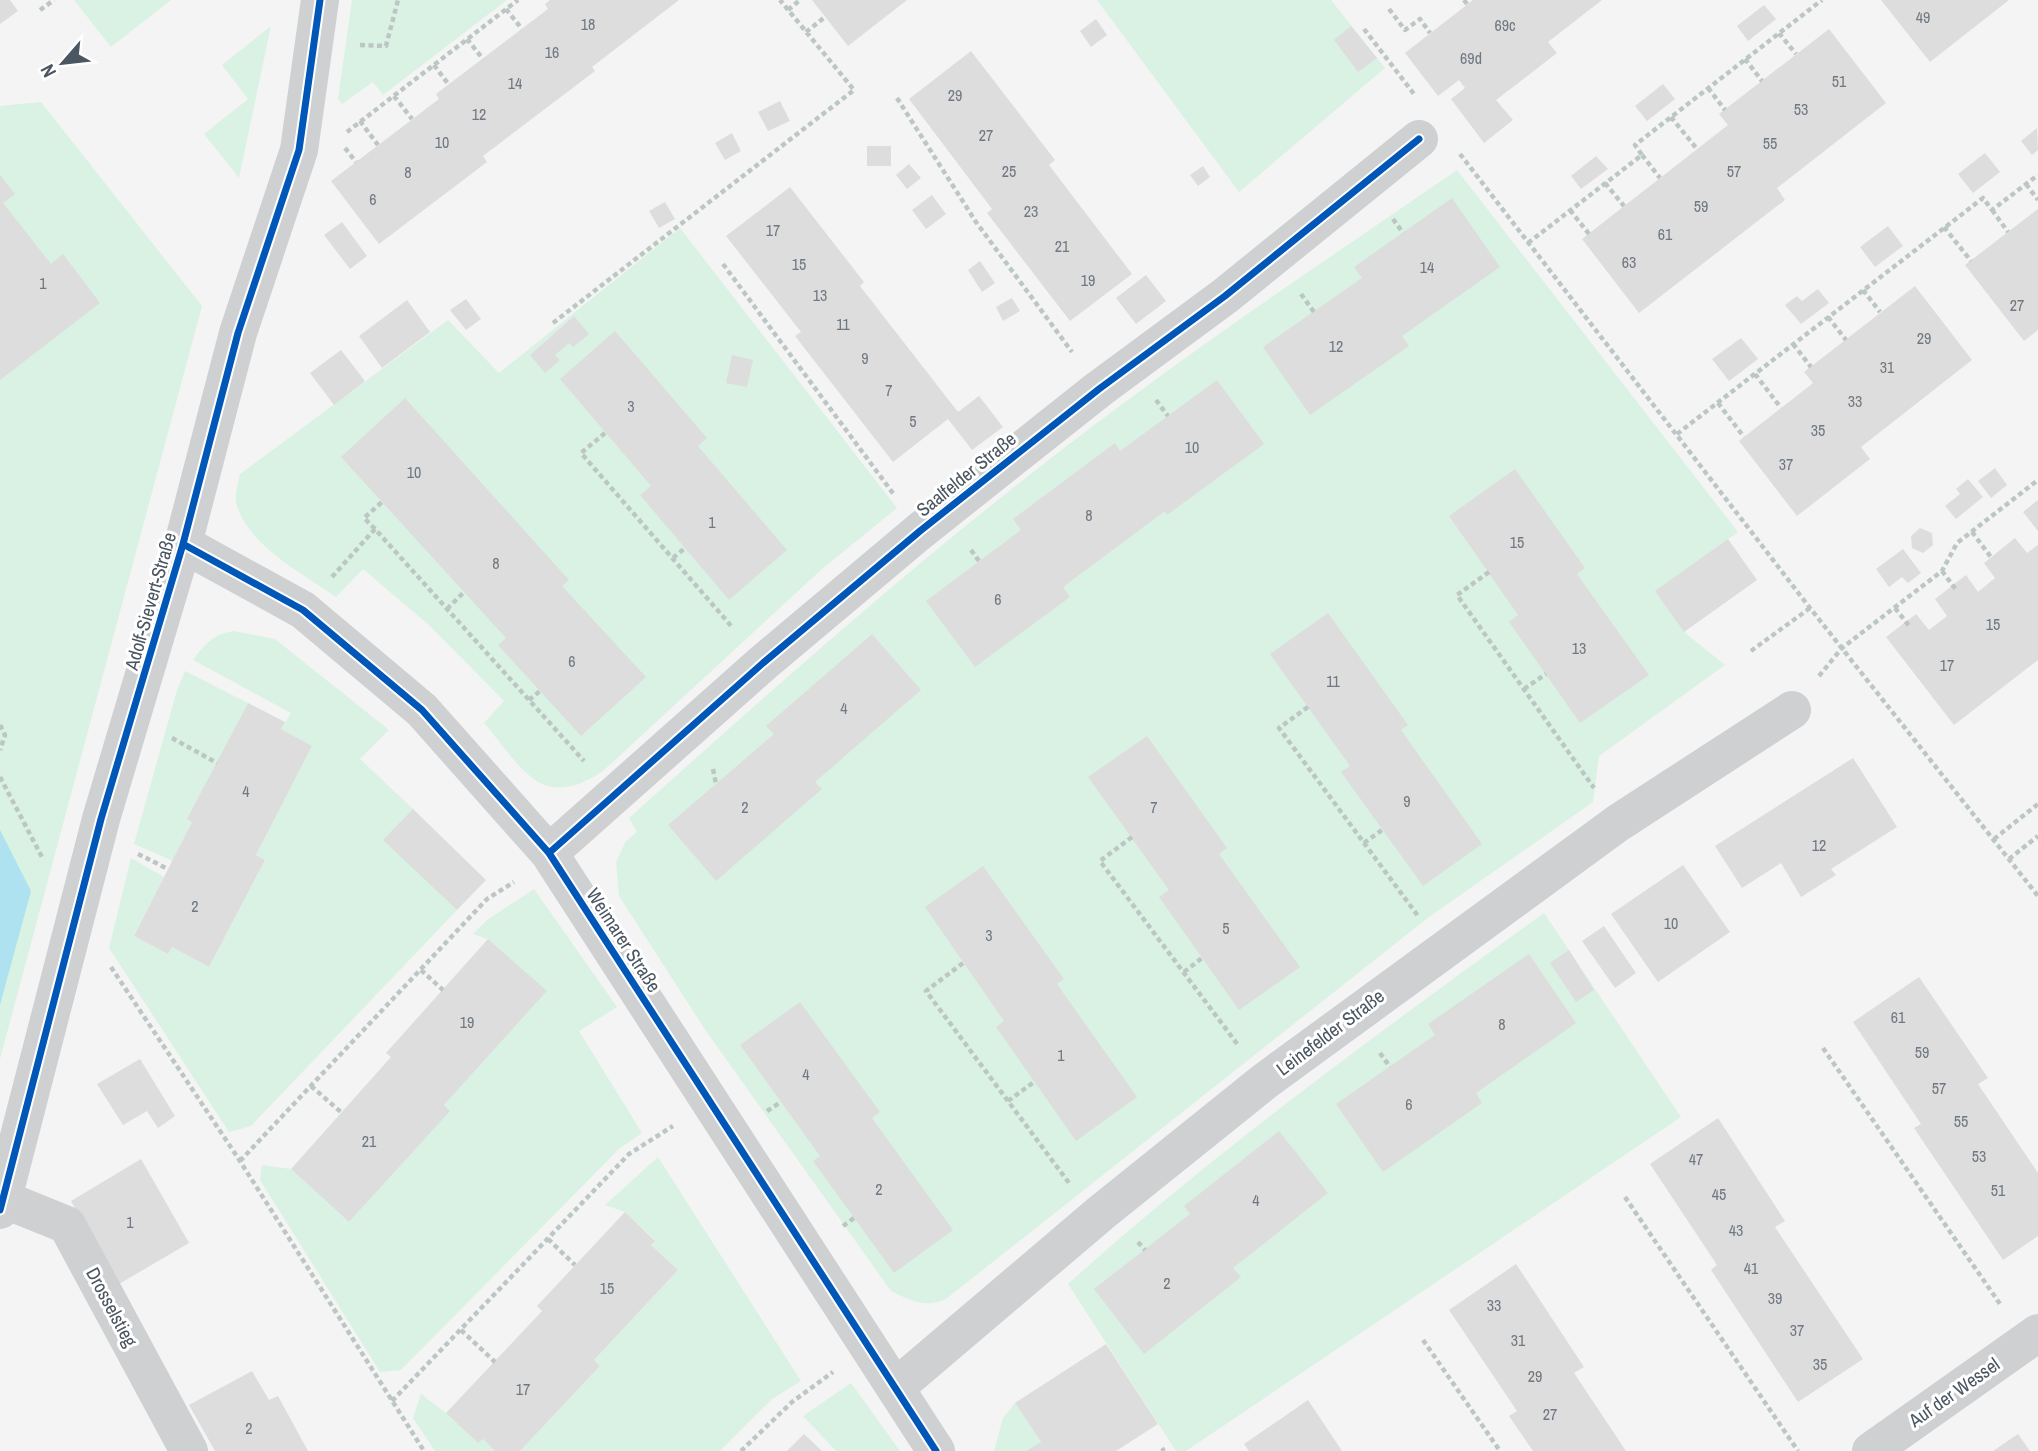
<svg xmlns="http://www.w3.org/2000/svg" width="2038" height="1451" font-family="'Archivo Narrow',sans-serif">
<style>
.green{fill:#d9f2e3}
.water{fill:#aee2f0}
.building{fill:#ddddde}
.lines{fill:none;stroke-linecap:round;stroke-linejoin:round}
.path{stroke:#bcc7c4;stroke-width:4.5;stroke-dasharray:5 3.5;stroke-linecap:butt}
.minor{stroke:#ced0d2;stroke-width:38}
.cycleway-casing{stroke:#fff;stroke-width:11}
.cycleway{stroke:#0057b8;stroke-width:7}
.labels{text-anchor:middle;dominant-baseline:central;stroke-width:6;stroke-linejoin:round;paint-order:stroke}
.number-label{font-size:16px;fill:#707881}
.street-label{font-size:19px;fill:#4a5661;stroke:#fff}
</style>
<rect width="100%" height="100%" fill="#f4f4f4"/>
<path class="green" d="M74,0h97l-60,47z
M352,0h155l-124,95 -10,-13 -31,22 -4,-5z
M1097,0h234l54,68 -146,124z
M271,26l-32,152 -35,-44 44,-35 -26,-34z
M41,102l161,204 -202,753v-953z
M1457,170l281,362 -82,59 28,41 41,33 -126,91 -6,46 -164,115 -483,382c-22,9 -34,2 -55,-8l-185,-260 -87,-135 -3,-34 10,-21 11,-9 -8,-14c164,-147 329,-294 507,-424 105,-78 214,-150 321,-224z
M680,228l217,280 -75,61 -219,202c-63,42 -81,-4 -119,-48l20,-22 -74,-75 -67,-57 -27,28c-32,-23 -86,-50 -99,-91 -3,-10 1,-22 3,-32l208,-154 51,53z
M234,631l41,8 114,91 -29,29 53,50 15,73 29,28 -206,216 -22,6 -120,-184 22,-90 33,19 -30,59 34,18 4,-7 37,20 56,-107 -9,-5 56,-109 -31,-17 10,-16 -98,-53c12,-16 20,-26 41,-29z
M185,671l63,32c-27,52 -49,106 -75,158l-39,-17 43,-154z
M534,889l83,118 -38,24 63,102 -22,15 -219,222 -21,2 -120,-192 2,-15 29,4 58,53 100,-111 -5,-6 102,-113 -58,-53 -15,-5 14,-14z
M1544,913l137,204 -495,334h-10l-108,-167c150,-135 313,-253 476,-371z
M658,1157l143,224 -29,18 -52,52h-200l80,-85 -6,-6 84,-90 -27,-25 4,-5 -30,-28 -20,-7z
M851,1383l49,68h-64l-33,-35z
M421,1394l25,19 32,30 5,-4 12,12h-60l-22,-33z
M1015,1403l26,39 -15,9h-32l9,-33z"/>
<path class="water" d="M0,830l31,61 -31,114z"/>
<path class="building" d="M0,0h10l8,11 -18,13z
M550,0h129l-87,67 3,4 -112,85 4,6 -108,82 -48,-63 108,-82 -3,-5 112,-85 -3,-5z
M812,0h95l-59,46z
M1473,0h129l-54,42 9,11 -61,47 17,20 -29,23 -33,-44 14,-11 -6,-8 -21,16 -33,-43z
M1881,0h128l-79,62z
M1764,5l12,14 -28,22 -11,-15z
M1096,19l11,16 -16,12 -11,-16z
M1351,26l26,32 -19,14 -24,-32z
M1829,29l57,74 -109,85 8,12 -146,113 -57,-74 146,-114 -9,-11z
M971,51l84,109 -6,5 83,109 -62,47 -83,-108 5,-4 -83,-110z
M1663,84l12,15 -28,22 -12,-15z
M780,101l10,20 -22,10 -10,-19z
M2037,128l1,22 -6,5 -11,-14z
M732,133l9,18 -16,9 -10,-17z
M867,146h24v20h-24z
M1985,153l15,19 -27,21 -15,-19z
M1596,156l12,13 -27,20 -10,-13z
M909,164l12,14 -14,11 -11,-14z
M1203,166l7,11 -12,9 -8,-11z
M0,175l15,19 -12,9 48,61 12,-10 37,49 -100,77z
M790,187l74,95 -4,4 98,126 21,-16 24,31 -31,23 -24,-31 -55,43 -98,-126 6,-4 -75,-96z
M932,195l14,19 -20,15 -14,-19z
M1452,198l48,69 -98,69 7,10 -99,69 -47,-68 99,-69 -8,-11z
M665,202l10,17 -16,9 -10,-17z
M2038,209v121l-14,11 -59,-76z
M342,222l25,34 -17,13 -26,-34z
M1888,226l15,20 -28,21 -15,-20z
M980,261l15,22 -13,9 -14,-22z
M1146,275l20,26 -30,23 -20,-26z
M1915,286l57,74 -111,87 9,12 -73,57 -58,-75 74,-58 -9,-11z
M1818,289l11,14 -28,21 -16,-19 12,-9 5,5z
M1012,298l8,13 -17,10 -7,-14z
M466,299l15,20 -15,11 -16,-20z
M407,300l23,32 -48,36 -23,-32z
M574,316l15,18 -16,13 -4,-4 -14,12 5,5 -15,13 -15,-18z
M615,331l92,107 -9,8 89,104 -58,50 -89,-105 11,-9 -91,-107z
M1741,338l17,21 -29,22 -17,-22z
M341,350l24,31 -31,24 -24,-32z
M732,355l21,5 -6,27 -21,-4z
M1217,380l47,64 -97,71 -2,-4 -102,76 7,10 -95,70 -49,-66 95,-71 -8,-11 102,-76 5,8z
M405,398l164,182 -7,6 84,91 -65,59 -83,-91 8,-7 -165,-181z
M1995,468l12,17 -16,13 -13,-17z
M1515,469l70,99 -8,6 72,101 -69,48 -71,-101 9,-7 -69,-99z
M1968,479l15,18 -27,22 -11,-13 15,-12 -4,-5z
M2038,500v31l-15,-19z
M1920,528l12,5 1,12 -10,8 -11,-5 -1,-12z
M2015,538l12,15 11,-8v115l-84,65 -68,-88 30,-23 13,16 18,-14 -12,-17 31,-24 12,17 17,-14 -11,-15z
M1728,539l29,41 -73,52 -29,-41z
M1903,549l18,24 -13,10 -6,-6 -13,10 -13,-18z
M1328,613l80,112 -7,5 81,114 -59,42 -82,-114 9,-6 -80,-112z
M872,634l49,56 -106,92 7,7 -106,92 -48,-56 106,-91 -8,-8z
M248,703l37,19 -4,7 31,17 -56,109 9,5 -56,107 -37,-20 -4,7 -34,-18 58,-114 -5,-3z
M1147,736l80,112 -8,6 81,113 -61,43 -80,-113 10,-7 -81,-113z
M1853,758l44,69 -66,42 5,6 -35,22 -20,-34 -39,25 -27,-42z
M413,809l73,71 -29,30 -74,-70z
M1683,865l47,67 -72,50 -47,-68z
M983,866l81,113 -7,5 80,113 -61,44 -80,-114 8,-6 -79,-114z
M1604,926l32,47 -21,15 -33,-47z
M488,939l59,52 -103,114 6,6 -101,111 -58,-53 100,-112 -5,-4z
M1569,950l25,40 -18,12 -26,-39z
M1529,954l47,69 -100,70 6,10 -99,69 -47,-68 99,-69 -7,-11z
M1919,977l69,101 -10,6 60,89v63l-35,24 -89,-132 7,-4 -68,-102z
M800,1002l80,110 -8,6 81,112 -59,43 -81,-112 7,-5 -80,-111z
M140,1059l35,57 -17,12 -11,-17 -24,14 -26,-41z
M1718,1118l67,103 -10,6 88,132 -65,43 -87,-132 6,-5 -67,-101z
M1279,1131l49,62 -95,75 8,9 -97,77 -50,-65 96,-75 -6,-8z
M141,1159l48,84 -70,41 -48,-83z
M625,1212l30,29 -4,4 27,25 -84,90 6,6 -80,85h-25l-12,-12 -5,4 -32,-30 96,-102 -5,-5z
M1516,1264l68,103 -10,6 52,78h-93l-24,-35 8,-5 -68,-101z
M1106,1344l52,80 -42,27h-90l15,-9 -26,-39z
M252,1371l17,29 9,-4 30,55h-93l-26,-46z
M1308,1400l34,51h-93l-5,-7z
M804,1434l18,17h-35z
M2018,1434l12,17h-37z"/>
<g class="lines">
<path class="path" d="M1464,0l3,4
M506,9l16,20
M1389,9l16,21 15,-11 10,14
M40,10l14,-10
M788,10l12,-10
M1364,29l50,65
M806,32l19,-15
M1779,33l17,21
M467,39l16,20
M360,45l26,1 12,-46
M1745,59l17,22
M434,65l15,20
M1708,88l17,22
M394,96l18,23
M897,98l79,124 96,130
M1671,117l26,32
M360,121l18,24
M347,132l171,-132
M345,148l11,14
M1460,154l350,454 228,288
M1642,155l18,23
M1605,183l19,23
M2026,184l12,16
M1570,210l19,24
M1992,210l16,22
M1393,219l10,14
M1944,227l27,34
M1528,243l114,-88 -7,-10 187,-145
M723,264l172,232
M1863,290l17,22
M1301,294l13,18
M1828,317l18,23
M553,323l301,-233 -74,-90
M1793,344l18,23
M1755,374l26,34
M1156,400l12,16
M1718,403l26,34
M605,433l-24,20 152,175
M1677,434l306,-236 9,12 46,-35
M375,529l-11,-11 18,-16
M1972,532l19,25
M971,550l8,11
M673,558l12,-10
M1942,571l15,20
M1489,572l-32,23 137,193
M332,577l43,-48 209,232
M1895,608l15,19
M447,609l17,-17
M1751,651l59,-43
M1819,676l23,-28 100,-77 15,-28 81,-63
M1524,689l22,-15
M529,700l11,-9
M1308,707l-29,21 139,188
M0,725l5,10 -5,15
M172,738l45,25
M713,769l3,15
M0,777l43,82
M1132,837l-32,24 138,184
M1994,839l44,-35
M1364,843l18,-13
M138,854l30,15
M2009,859l29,-23
M963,963l-37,28 143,192
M111,967l129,194 184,290
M421,970l22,20
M1184,972l18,-14
M1823,1048l177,256
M1380,1053l10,14
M311,1086l31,27
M1008,1101l26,-19
M767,1111l14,-9
M240,1161l247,-262 27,-17
M1625,1197l173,254
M843,1226l11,-8
M548,1239l27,26
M1138,1242l7,8
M461,1330l34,32
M1423,1340l77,111
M392,1401l237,-247 44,-28
M1162,1448l2,3
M741,1451l51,-49 41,-30"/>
<path class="minor" d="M183,544l120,66 119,100 127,143 387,598
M549,853l214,-190 157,-132 179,-142 126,-93 194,-157
M3,1199l64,26 122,226
M0,1210l101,-391 82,-275 55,-211 61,-183 21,-150
M895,1388l207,-176 163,-131 353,-258 174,-113
M1871,1451l167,-118"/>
<g class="cycleway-casing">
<path id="cycleway" d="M183,544l120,66 119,100 127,143 387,598
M549,853l214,-190 157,-132 179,-142 126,-93 194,-157
M0,1210l101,-391 82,-275 55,-211 61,-183 21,-150"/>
</g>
<use href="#cycleway" class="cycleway"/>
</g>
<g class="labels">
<g class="number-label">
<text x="1923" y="17">49</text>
<text x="588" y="24">18</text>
<text x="1505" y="25">69c</text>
<text x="552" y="52">16</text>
<text x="1471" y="58">69d</text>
<text x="1839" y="81">51</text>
<text x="515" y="83">14</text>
<text x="955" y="95">29</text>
<text x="1801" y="109">53</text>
<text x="479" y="114">12</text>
<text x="986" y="135">27</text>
<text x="442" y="142">10</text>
<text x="1770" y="143">55</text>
<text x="1009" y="171">25</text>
<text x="1734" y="171">57</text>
<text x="408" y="172">8</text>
<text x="373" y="199">6</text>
<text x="1701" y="206">59</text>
<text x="1031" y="211">23</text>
<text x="773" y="230">17</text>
<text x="1665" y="234">61</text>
<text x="1062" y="246">21</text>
<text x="1629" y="262">63</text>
<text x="799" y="264">15</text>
<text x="1427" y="267">14</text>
<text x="1088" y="280">19</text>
<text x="43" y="283">1</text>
<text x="820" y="295">13</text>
<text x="2017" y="305">27</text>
<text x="843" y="324">11</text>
<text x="1924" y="338">29</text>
<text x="1336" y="346">12</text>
<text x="865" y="358">9</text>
<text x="1887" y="367">31</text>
<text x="889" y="390">7</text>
<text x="1855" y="401">33</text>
<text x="631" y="406">3</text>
<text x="913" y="421">5</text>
<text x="1818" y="430">35</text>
<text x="1192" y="447">10</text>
<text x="1786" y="464">37</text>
<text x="414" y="472">10</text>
<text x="1089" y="515">8</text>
<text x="712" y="522">1</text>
<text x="1517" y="542">15</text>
<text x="496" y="563">8</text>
<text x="998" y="599">6</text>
<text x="1993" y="624">15</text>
<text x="1579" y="648">13</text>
<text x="572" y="661">6</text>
<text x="1947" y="665">17</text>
<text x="1333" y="681">11</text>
<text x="844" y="708">4</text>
<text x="246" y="791">4</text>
<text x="1407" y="801">9</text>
<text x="745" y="807">2</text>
<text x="1154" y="807">7</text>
<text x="1819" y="845">12</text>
<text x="195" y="906">2</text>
<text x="1671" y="923">10</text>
<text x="1226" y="928">5</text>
<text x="989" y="935">3</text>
<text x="1898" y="1017">61</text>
<text x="467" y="1022">19</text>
<text x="1502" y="1024">8</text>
<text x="1922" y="1052">59</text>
<text x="1061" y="1055">1</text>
<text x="806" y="1074">4</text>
<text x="1939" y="1088">57</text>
<text x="1409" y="1104">6</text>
<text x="1961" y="1121">55</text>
<text x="369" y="1141">21</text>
<text x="1979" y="1156">53</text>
<text x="1696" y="1159">47</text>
<text x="879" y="1189">2</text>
<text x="1998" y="1190">51</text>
<text x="1719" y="1194">45</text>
<text x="1256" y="1200">4</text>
<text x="130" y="1222">1</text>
<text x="1736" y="1230">43</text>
<text x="1751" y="1268">41</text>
<text x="1167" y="1283">2</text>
<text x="607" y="1288">15</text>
<text x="1775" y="1298">39</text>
<text x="1494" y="1305">33</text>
<text x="1797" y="1330">37</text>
<text x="1518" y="1340">31</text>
<text x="1820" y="1364">35</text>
<text x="1535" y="1376">29</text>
<text x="523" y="1389">17</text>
<text x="1550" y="1414">27</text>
<text x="249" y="1428">2</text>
</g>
<g class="street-label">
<text transform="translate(966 474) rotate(-39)">Saalfelder Straße</text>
<text transform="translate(150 601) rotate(-74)">Adolf-Sievert-Straße</text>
<text transform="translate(624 940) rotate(57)">Weimarer Straße</text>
<text transform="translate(1330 1032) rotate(-37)">Leinefelder Straße</text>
<text transform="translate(112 1307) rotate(62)">Drosselstieg</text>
<text transform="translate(1954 1392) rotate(-35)">Auf der Wessel</text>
</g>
</g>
<g transform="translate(63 63) rotate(242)" stroke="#ffffff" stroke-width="5" paint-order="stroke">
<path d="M0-5L12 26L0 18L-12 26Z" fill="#4a5661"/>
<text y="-10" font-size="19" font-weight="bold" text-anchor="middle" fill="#4a5661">N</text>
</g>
</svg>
